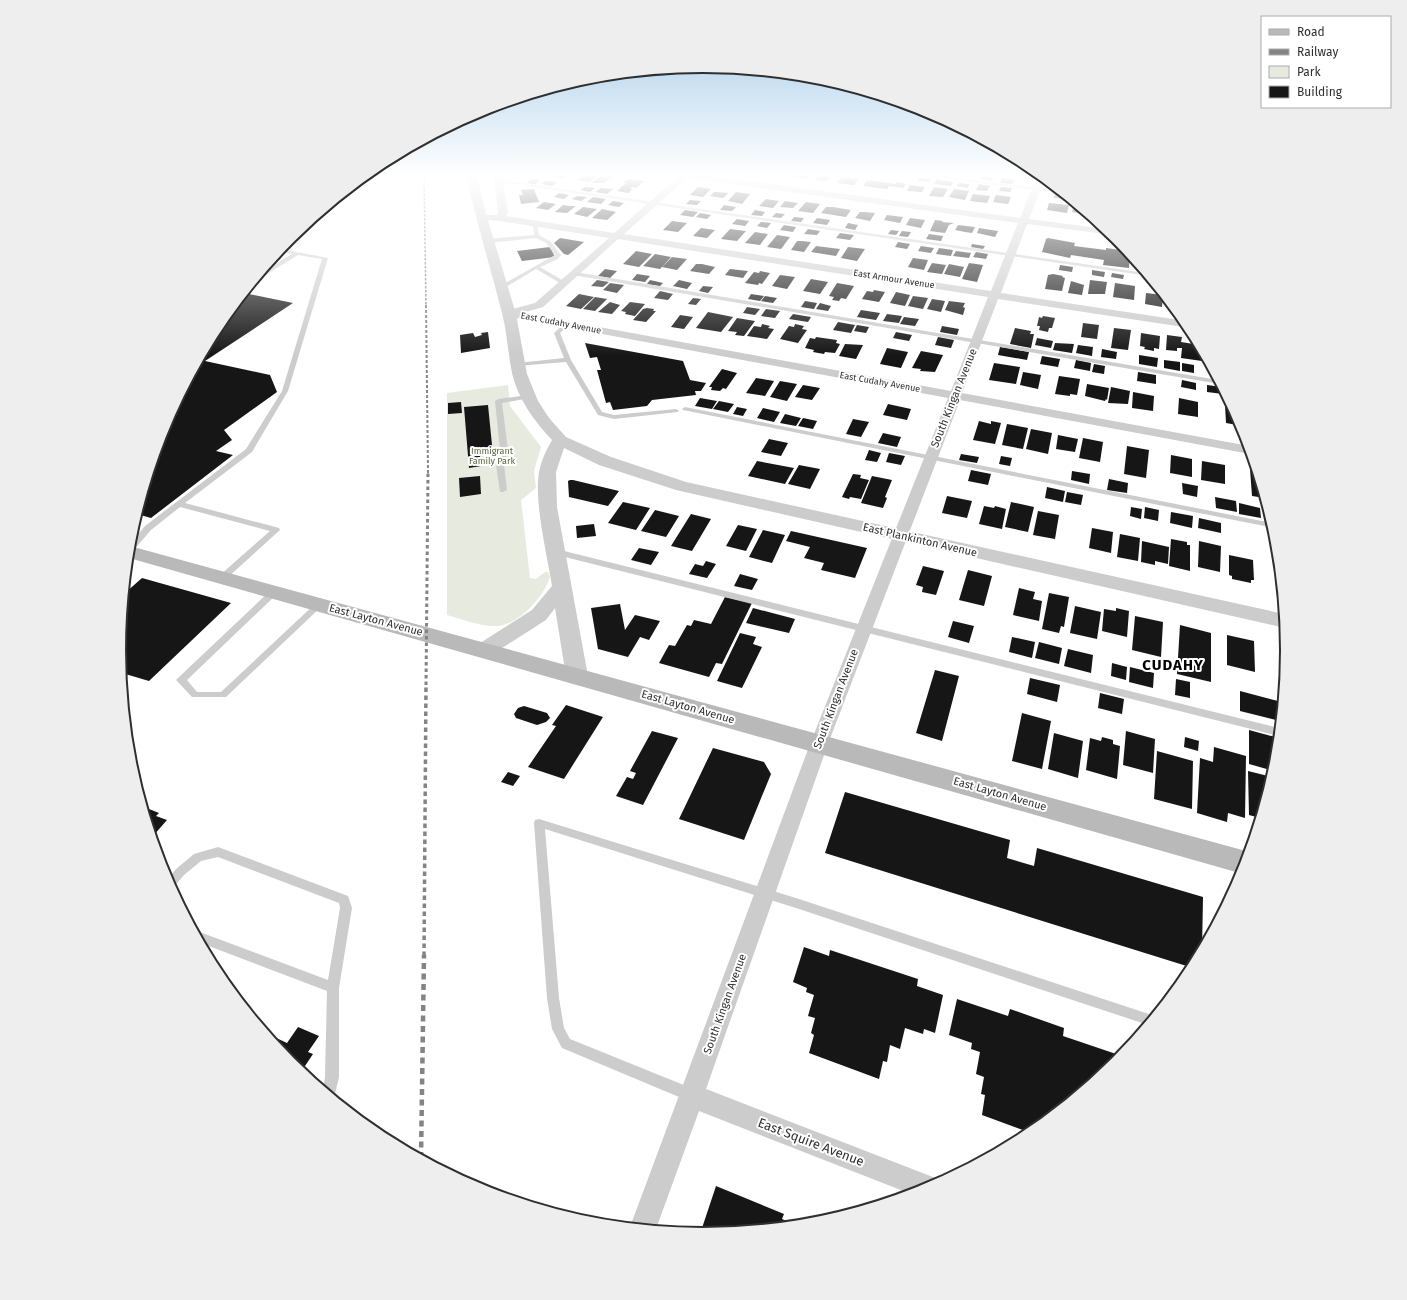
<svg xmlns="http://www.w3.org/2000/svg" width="1407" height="1300" font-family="'Fira Sans',sans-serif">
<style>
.green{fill:#e7eade}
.building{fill:#161616}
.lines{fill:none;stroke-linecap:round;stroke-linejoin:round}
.service{fill:#ccc;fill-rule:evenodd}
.minor{fill:#ccc;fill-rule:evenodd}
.tertiary{fill:#ccc;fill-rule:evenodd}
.secondary{fill:#b9b9b9;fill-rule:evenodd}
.rail-far4{stroke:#848484;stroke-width:1.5;stroke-dasharray:2.5 1.5;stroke-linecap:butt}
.rail-far3{stroke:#848484;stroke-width:2;stroke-dasharray:3 2;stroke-linecap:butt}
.rail-far2{stroke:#848484;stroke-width:3;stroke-dasharray:3.5 3;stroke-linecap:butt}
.rail-far1{stroke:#848484;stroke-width:3.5;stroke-dasharray:4.5 3.5;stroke-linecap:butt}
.rail{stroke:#848484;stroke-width:4.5;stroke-dasharray:6 4.5;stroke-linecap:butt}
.labels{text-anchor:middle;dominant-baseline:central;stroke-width:4;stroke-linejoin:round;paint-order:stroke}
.far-street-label{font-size:9px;fill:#2f2f2f;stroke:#fff}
.far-park-label{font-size:9px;fill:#596640;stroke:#fff}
.street-label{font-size:11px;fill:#2f2f2f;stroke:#fff}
.near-street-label{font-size:13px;fill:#2f2f2f;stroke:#fff}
.district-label{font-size:15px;font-weight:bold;letter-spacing:1px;fill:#000;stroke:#fff}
.rim{fill:none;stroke:#2f2f2f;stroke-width:2}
</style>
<rect width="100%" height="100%" fill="#fff"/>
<path class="green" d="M508,385l2,21 31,41 -7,24 2,17 -15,12 9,78 6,1 9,-7h3l2,5c-7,21 -33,51 -58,49 -15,-1 -31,-7 -45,-11v-222z"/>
<path class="building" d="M554,174h14l-5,4 -12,-2z
M586,174h14l-11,8 -12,-2z
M603,174l10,2 -9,7h-13z
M796,174h16l-4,5 -15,-2z
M819,174l13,2 -6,5 -11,-1z
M983,176l10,1 -1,4 -11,-2z
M842,177l16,2 -4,6 -17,-2z
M918,177l13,2 -2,3 -11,-1 1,-2 -2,-1z
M1002,178l12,2 -2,4 -12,-1z
M532,179l8,1 -5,4 -9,-1z
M628,179l16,2 -8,7 -4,-1 -2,2h3l-5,4 -11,-2 9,-8h-3z
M936,179l17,3 -2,4 -17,-2z
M867,180l29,4 1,-2 9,2 -3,4 -14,-2 -2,3 -24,-3z
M546,181l11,1 -5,4 -11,-2z
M959,183l10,1 -1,4 -11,-2z
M979,184l11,2 -3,5 -11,-1z
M910,185l15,2 -3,5 -15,-1z
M585,187l10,1 -5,4 -10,-2z
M698,187l13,2 -8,8 -13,-2z
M934,187l14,2 -5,8 -14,-1z
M1001,187l11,1 -2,4 -11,-1z
M601,188l12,1 -6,5 -12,-2z
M534,189l5,13 -18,2 -2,-9h4l-2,-5z
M954,189l15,2 -4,9 -16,-3z
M714,192h3l12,1 -6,5 -13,-2z
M736,192l14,2 -8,10 -14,-3z
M559,193l10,2 -5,4 -10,-2z
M973,194l17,2 -3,7 -17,-2z
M1055,194l10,1v4l-12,-1z
M996,195l15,2 -3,7 -15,-2z
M577,196l10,1 -6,4 -9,-2z
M593,197l13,2 -5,5 -14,-2z
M766,199l13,2 -6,7 -14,-2z
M690,200l11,1 -4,4 -11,-1z
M613,201l11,2 -5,4 -11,-2z
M785,201l13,2 -5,5 -13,-1z
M544,202l12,2 -8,6 -12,-2z
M806,202l14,2 -7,9 -15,-2z
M1049,203l20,2 -2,8 -20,-3z
M1074,203l2,1 13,11 -17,-3z
M563,205l7,1h6l-9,7 -12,-1z
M724,205l12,2 -4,4 -12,-1z
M583,207l14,2 -10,8 -13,-3z
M826,207h7l18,3 -5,7 -25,-4z
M602,209l14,3 -9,8 -15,-2z
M685,210l13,2 -5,5 -13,-2z
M755,210l10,2 -3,4 -11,-1z
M860,212h5l10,1 -5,8 -15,-3z
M700,213l11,2 -4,4 -11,-2z
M776,213l9,1 -4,4 -9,-1z
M887,215l16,2 -3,6 -16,-3z
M794,217l10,1 -3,4 -10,-1z
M817,218l13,2 -3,5 -14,-2z
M910,218l15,2 -4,8 -15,-3z
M737,219l12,2 -4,5 -13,-2z
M935,220l8,1 -1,1 12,1 -5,2 -4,8 -15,-2z
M672,221l15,2 -9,9 -15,-2z
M761,222l10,1 -4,5 -10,-2z
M848,223l10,2 -3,5 -10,-2z
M784,225l12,2 -3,5 -13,-2z
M958,225l17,2 -3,6 -7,-1 -10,-2z
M701,228l14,2 -8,8 -14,-2z
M979,228l19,3 -3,6 -18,-4z
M730,229l16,2 -9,10 -16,-2z
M808,229l12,2 -3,4 -13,-1z
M891,230l8,1 -3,4 -8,-1z
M902,231l9,1 -3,5 -9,-1z
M755,232l13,2 -8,11 -15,-2z
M840,233l14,2 -4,5 -14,-2z
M929,234l14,2 -2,5 -15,-2z
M777,235l13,2 -9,12 -14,-2z
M560,238l24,4 -16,13 -4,-1 -10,-11z
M1048,238l27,5 -1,3 32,4v-2l22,3 2,3 -1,14 -26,-3 1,-5 -33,-5 -1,3 -28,-6 4,-13z
M797,241h5l9,1 -7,10 -13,-2z
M898,242l12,2 -3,5 -12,-2z
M972,244l13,2 -2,3 -12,-2z
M816,246l24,3 -4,7 -25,-4z
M921,246l13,2 -3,5 -13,-2z
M550,247l5,10 -33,4 -5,-10z
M848,247l17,2 -8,12 -16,-3z
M939,248l14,2 -2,6 -15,-2z
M636,251l16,3 -13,13 -16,-3z
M956,251l15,2 -2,5 -16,-2z
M976,252l12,2 -2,5 -13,-2z
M655,254l16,3 -11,12 -17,-3z
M672,257l15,2 -10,11 -15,-3z
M913,258l15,2 -4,10 -16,-3z
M932,263l14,2 -4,9 -15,-2z
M969,263l14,2 -6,17 -15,-3z
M696,264h6l13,3 -6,7 -19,-3z
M949,264l15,3 -4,10 -16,-3z
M1060,265l13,2 -1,5 -13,-2z
M605,269l12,2 -7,7 -12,-2z
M730,269l18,2 -5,7 -18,-3z
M1092,270l13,2 -1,5 -12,-2z
M760,271l10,2 -8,11 -3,-1 -1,2 -13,-2 9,-11 5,1z
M1112,273l12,2 -1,4 -12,-2z
M637,274l13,2 -5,6 -13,-2z
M1053,274l10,2 -1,1 3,1 -3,13 -17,-2 3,-14z
M780,275l15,2 -8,12 -15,-3z
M811,279l17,3 -8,12 -17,-3z
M597,280l12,2 -6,5 -12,-1z
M650,280l13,3 -3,3 -13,-2z
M679,280l13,3 -5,6 -14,-3z
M1090,280l17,2 -2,12h-17z
M1071,281l13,4 -2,10 -14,-2z
M610,283l14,2 -7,8 -14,-3z
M837,283l17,3 -8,13 -5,-1 -2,3 -7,-1 2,-3 -5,-1z
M1115,283l20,3 -1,14 -21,-3z
M703,286l10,1 -5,6 -9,-2z
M874,290l11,2 -6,10 -17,-3 5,-8 6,1z
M660,291l13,3 -5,6 -14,-2z
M896,292l14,3 -5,11 -15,-3z
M244,293l49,10 -88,58 65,14 7,17 -53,38 8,10 -16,11 17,4 -82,63 -14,-4 27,-88 54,-101z
M1146,293l17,2 -1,12 -17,-3z
M579,294l15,3 -13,12 -15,-3z
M751,294l13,2 -4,5 -12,-2z
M765,296l12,2 -4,5 -12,-2z
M913,296l15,2 -5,11 -15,-3z
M595,297l12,2 -12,12 -12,-2z
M693,298l8,1 -5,6 -8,-1z
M932,299l13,2 -4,11 -14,-3z
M805,301l12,2 -3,6 -13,-2z
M949,301l16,2 -2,4 2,1 -2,7 -18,-5z
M610,302l10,3 -8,9 -14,-2z
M630,302l15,2 -10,12 -10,-2 1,-2 -5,-1z
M820,303l11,3 -3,5 -12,-2z
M747,307l13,2 -5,6 -12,-2z
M647,308l7,1 -1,2h3l-10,11 -13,-2 10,-11z
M766,309l14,2 -5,7 -14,-2z
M861,310l19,3 -4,7 -19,-3z
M708,312l25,5 -12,15 -25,-4z
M793,314l18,3 -3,5 -19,-3z
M887,314l15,2 -3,7 -16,-2z
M680,315l13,2 -9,12 -13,-2z
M1043,316l12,2 -3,10h-3l-1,4 -9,-2 1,-4h-3l2,-9 3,1z
M904,317l15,2 -4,7 -15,-2z
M737,318l18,3 -11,15 -9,-1 2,-3 -9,-1z
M838,322l17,3 -4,8 -18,-3z
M1083,323l16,2 -2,14 -16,-2z
M762,324l8,2 -2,2 6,1 -7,10 -20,-3 7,-10 7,1z
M795,324l9,2 -2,3 5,1 -9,13 -18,-4 9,-13 5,1z
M857,325l12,2 -3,6 -12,-2z
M942,326l17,3 -2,6 -17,-3z
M1015,328l16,3 -1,3h4l-3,14 -21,-4z
M1114,328l17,2 -3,20 -17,-2z
M488,332l2,16 -29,5 -1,-18 13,-2 2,4 7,-2 -1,-2z
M896,332l16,3 -3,6 -16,-3z
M1141,333l19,3 -1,13 -5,-1v3l-10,-2 1,-2 -5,-1z
M1167,335l15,2 -1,5 19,3 2,5v11l-21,-3 1,-10h-5v3l-11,-1z
M816,337l21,3 -1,3 4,1 -5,9 -10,-1 -1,2 -11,-2 1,-2 -9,-2 5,-10 5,1z
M938,337l16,3 -3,8 -16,-3z
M1037,338l16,3 -2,7 -16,-3z
M585,343l98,18 7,19 16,3 -5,8h-6l1,4 -44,5 -5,6 -34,4 -3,-8 -4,1 -9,-33h4l-4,-13 -7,1z
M1055,343l19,1 -2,9 -19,-3z
M845,344l18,1 -7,14 -17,-3z
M1078,345l15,2 -1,9 -16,-3z
M1000,347l29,5 -2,8 -29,-5z
M887,348l21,4 -7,16 -21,-4z
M1102,349l15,3 -1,7 -15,-2z
M921,351l22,4 -8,17 -15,-1 1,-2 -9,-1z
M1139,355l19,3 -1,9 -18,-3z
M1042,356l18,3 -2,8 -18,-3z
M1076,360l15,3 -1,8 -16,-3z
M1164,360l16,2v9l-16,-3z
M994,363l26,4 -4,17 -27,-4z
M1182,363l12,2v8l-12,-2z
M1094,364l11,2 -1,8 -12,-2z
M722,369l15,4 -11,16 -3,-1 -3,3 -9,-1 1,-3h-3z
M1023,372l18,3 -3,14 -18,-4z
M1138,372l18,3v9l-19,-3z
M1059,376l21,3 -3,16 -7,-1v2l-15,-2z
M756,378l18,3 -9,15 -19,-3z
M1182,380l14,3v7l-15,-3z
M780,381l17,3 -10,17 -17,-4z
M1087,384l22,4 -2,12 -1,-1 -1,2 -20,-5z
M803,385l17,3 -8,12 -17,-3z
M1207,385l15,2 1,7 -16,-2z
M1111,387l19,4 -2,13 -20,-1z
M1133,392l21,4 -1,15 -21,-3z
M700,398l17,3 -5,8 -17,-3z
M1179,398l19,4v15l-20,-3z
M719,401l15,3 -6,8 -15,-3z
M461,402l1,11 -14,1v-11z
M888,404l23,5 -4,11 -24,-5z
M488,405l5,50 -13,1 1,10 -12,2 -5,-61z
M1225,405l7,1 11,20 -17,-3z
M737,407l10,2 -4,7 -10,-2z
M763,408l17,4 -6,10 -17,-4z
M785,414l16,4 -5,8 -16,-3z
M803,418l14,3 -4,8 -15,-3z
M853,419l16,3 -8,15 -15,-3z
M979,421l12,3v-3l10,2 -6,21 -22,-4z
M1007,424l21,4 -5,21 -21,-4z
M1031,429l21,4 -4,21 -22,-5z
M883,433l18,4 -4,10 -19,-4z
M1058,435l20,4 -3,13 -19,-3z
M1083,438l20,4 -3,20 -21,-4z
M769,439l19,4 -7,13 -20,-4z
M1127,446l22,4 -3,28 -22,-4z
M869,450l12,3 -4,9 -12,-2z
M889,453l16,3 -4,9 -15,-3z
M961,454l18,3 -2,6 -18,-3z
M1171,455l21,4v18l-22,-4z
M1001,456l11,2 -2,8 -11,-2z
M757,461l37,7 -9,16 -37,-8z
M1202,461l23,4v19l-24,-4z
M799,465l21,4 -10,20 -22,-5z
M1250,469l6,1 9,28 -13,-2z
M971,470l20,4 -3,11 -20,-4z
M1072,471l18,3 -1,10 -18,-4z
M853,474l8,1 -1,3 9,2 -8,19 -11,-2 -1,2 -7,-2z
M480,476l1,18 -21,3 -1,-19z
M872,476l20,4 -7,17 2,1 -4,10 -22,-5z
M1109,479l19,4 -1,10 -20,-3z
M570,480h3l46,11 -11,15 -39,-9 -1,-16z
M1182,483l16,3 -1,11 -14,-3z
M1047,487l18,4 -2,11 -18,-4z
M1067,492l16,3 -2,10 -16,-3z
M947,496l25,5 -5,17 -25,-5z
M1215,497l21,4 1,11 -21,-4z
M623,502l27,6 -14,22 -28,-7z
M1011,502l23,5 -6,25 -23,-5z
M1239,503l21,5 1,10 -22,-4z
M984,506l10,2 1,-2 11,3 -4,20 -23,-5z
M1131,507l11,2 -1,10 -11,-3z
M1145,507l14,3 -1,11 -14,-3z
M655,510l24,6 -13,21 -25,-6z
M1038,511l21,4 -4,24 -22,-4z
M1171,512l22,4 -1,12 -22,-5z
M691,514l20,5 -19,32 -21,-5z
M1199,518l22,5v10l-23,-5z
M594,524l2,12 -19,2 -1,-12z
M738,525l19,4 -11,22 -20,-5z
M1092,528l21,4 -2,21 -22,-5z
M763,530l22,5 -13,28 -23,-6z
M791,531l76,17 -12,30 -34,-8 3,-7 -20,-5 6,-11 -24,-6z
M1120,534l20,4 -2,23 -21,-4z
M1171,539l16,3v3h3v26l-21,-5z
M1142,541l27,6 -1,17 -13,-3v4l-14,-3z
M1199,541l22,5 -1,26 -22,-5z
M639,548l20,4 -8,13 -20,-5z
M1229,555l24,5 1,20h-3v3l-19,-4v-3l-3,-1z
M706,561l10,3 -9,14 -18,-4 6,-10 8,2z
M923,566l21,5 -8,24 -14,-3 1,-5 -7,-2z
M968,570l24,6 -8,30 -25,-6z
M740,574l18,5 -6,11 -18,-4z
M142,578l89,25 -82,78 -27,-8 -2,-23 5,-57z
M1019,588l16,4 -2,7 9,2 -3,20 -26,-6z
M1049,593l20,4 -5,30 -3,-1 -2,7 -17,-4z
M725,597l27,6 -30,61 -6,-1 -7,14 -50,-14 10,-18 6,1 12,-21 4,1 3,-6 17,4z
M620,604l5,26 10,-15 25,6 -11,19 -9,-3 -12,20 -30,-8 -7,-41z
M1075,606l26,6 -4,27 -27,-6z
M753,608l42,11 -6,14 -43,-10z
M1116,608l13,3 -2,26 -25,-6 2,-22 12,2z
M1135,616l28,6 -2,35 -29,-7z
M953,621l21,5 -5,17 -21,-6z
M1180,625l31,8v49l-34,-8z
M740,633l16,4 -3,7 9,3 -20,41 -25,-7z
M1227,635l27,6 1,31 -28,-7z
M1012,637l23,5 -3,16 -23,-6z
M1039,642l23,6 -3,16 -24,-6z
M1068,649l25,6 -2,18 -27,-7z
M1112,663l15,4 -1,13 -15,-4z
M1130,667l24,6 -1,15 -24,-6z
M935,670l24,6 -17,65 -26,-8z
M1030,678l30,7 -3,17 -30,-8z
M1176,679l14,3v16l-15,-3z
M1240,691l38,10 2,20 -40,-10z
M1100,693l24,6 -2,15 -24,-6z
M566,705l37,12 -39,62 -36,-12 28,-41 -4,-1z
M524,706l23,7 3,5 -4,4 -9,3 -21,-7 -2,-4 4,-6z
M1022,713l29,8 -9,48 -30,-8z
M1249,730l30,8 -5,33 -25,-7z
M652,731l26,7 -35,67 -27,-9 11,-19 6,2 3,-6 -6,-2z
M1126,731l29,8 -2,34 -30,-8z
M1054,733l29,8 -5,37 -30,-9z
M1102,737l11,3v4l7,2 -3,33 -31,-9 4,-32 11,3z
M1185,737l14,4 -1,10 -14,-4z
M1214,747l32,9 -1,62 -17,-5 -1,9 -30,-9 3,-55 13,4z
M713,748l51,14 7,12 -27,66 -65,-21z
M1157,751l36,10 -1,48 -38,-10z
M1248,771l20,5 2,10 -10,32 -11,-3z
M508,772l12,4 -7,10 -12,-4z
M845,792l165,48 -3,18 27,8 3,-18 166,49 -1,53 -9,18 -368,-115z
M144,807l15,6 -3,3 11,4 -14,16z
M804,947l25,9 1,-6 88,29 -1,7 26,9 -8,38 -11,-4 -1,5 -18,-6 -5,21 -10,-4 -3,17 -4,-1 -4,18 -70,-26 5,-18 -3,-2 4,-15 -7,-2 6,-21 -8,-3 1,-4 -14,-6z
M957,999l51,17 2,-7 54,19 -1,8 59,20 -6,7 -32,27 -5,-2v6l-48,39 -49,-18 3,-20 -4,-1 3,-17 -8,-3 4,-22 -9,-3 1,-6 -23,-8z
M298,1027l21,9 -11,16 5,2 -12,18 -11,-9 -20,-25 2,-2 15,7z
M716,1186l68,28 -2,5 14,6 -96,9z"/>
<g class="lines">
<path class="service" d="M910,174h14l137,17 3,3z
M499,180l647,93 3,3 -652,-94z
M533,223l4,1 2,11 11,6 11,14 -3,4 -18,8 27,16 -5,1 -26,-15 -32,19h-4v-2l55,-31 -9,-12 -10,-5 -48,5 -3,-2 3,-2 46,-4z
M281,249l47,9 -40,133 -36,61 -67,51 94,25 1,2 -54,49h-6l-1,-2 1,-2 50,-44 -90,-24 -29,23 -19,22 -3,1 1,-9 15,-18 101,-77 36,-58 40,-132 -24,-4 -39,24h-3l5,-6 31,-19 -13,-3z
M575,272l643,108 2,4 -647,-109 -1,-1z
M565,323l5,1 -10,9 11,27 31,52 12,3 62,-6 3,2 -1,1 -64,7 -16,-4 -32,-53 -50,4 -1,-1 3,-2 46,-5 -10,-25z
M528,395l3,2 -1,1 -28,5 6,47 -4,15 3,25 -4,2h-3l-4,-27 4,-15 -5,-49 3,-2z
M685,407l587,116 2,5 -591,-118 -1,-1z
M556,549l723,179v8l-726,-182 -1,-2 1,-2z
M274,589l4,3 -1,2 -90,86 10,12h24l95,-89h6l1,2 -97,92h-34l-14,-15 -2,-2 2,-2 93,-88z
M539,819l260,80 356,117 -7,9 -349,-116 -254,-80 14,169 5,30 6,11 126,51 2,5 -2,5 -5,2 -129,-54 -10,-19 -5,-31 -13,-175 1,-3z
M218,847l130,49 4,12 -13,80v89l-5,21 -11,-8 2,-13 2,-86 -126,-48 -6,-12h2l131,49 12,-72 -1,-5 -121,-46 -17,4 -17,14 -12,14 -5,-9 9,-11 18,-15z"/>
<path class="minor" d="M494,174h8l6,38 -2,4 108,17 64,-56 -5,-3h24l323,44 17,-42 3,-2 5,4 -16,41 78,10 7,6 -87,-11 -26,69 185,28 4,7 -192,-29 -36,94 287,53 2,8h-1l-290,-54 -132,344 -122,345 232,90 2,4 -13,7 -16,4 -212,-83 -43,118 -26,-2 180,-483 138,-346 -443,-82 -2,-2 6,-4 26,-7 74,-65 -109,-17 -22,-2 -2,-2 2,-2h19l1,-3zM687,178l331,45 -27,68 -367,-57zM618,239l370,58 -37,94 -429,-78 21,-6z"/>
<path class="tertiary" d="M466,174h10l11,43 29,97 11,60 11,27 11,17 17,19 45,20 75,25 598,132 1,14 -609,-138 -77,-25 -35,-17 -8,24 1,35 31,169 -3,6 -8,2 -8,-2 -3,-6 -11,-68 -9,12 -55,35 -7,2 -7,-2 -3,-5 3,-5 55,-35 20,-24c-5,-32 -18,-83 -13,-114 2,-11 7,-21 13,-32 -18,-19 -34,-41 -40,-67 -4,-20 -5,-41 -10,-60 -12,-47 -26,-92 -36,-139z"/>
<path class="secondary" d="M130,546l1116,305 3,2 -6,21 -1114,-316z"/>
<path class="rail-far4" d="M424,174l2,132"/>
<path class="rail-far3" d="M426,305l2,168"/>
<path class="rail-far2" d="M426,685l2,-213"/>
<path class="rail-far1" d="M424,956l2,-272"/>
<path class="rail" d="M421,1158l3,-203"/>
</g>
<linearGradient id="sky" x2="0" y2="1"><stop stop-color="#9bc6e7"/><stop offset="0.49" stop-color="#fff"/><stop offset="1" stop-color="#fff" stop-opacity="0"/></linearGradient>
<rect width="1407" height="356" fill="url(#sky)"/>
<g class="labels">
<g class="far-street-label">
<text transform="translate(894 279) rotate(9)">East Armour Avenue</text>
<text transform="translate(561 323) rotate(11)">East Cudahy Avenue</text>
<text transform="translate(880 382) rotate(10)">East Cudahy Avenue</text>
</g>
<g class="far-park-label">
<text x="492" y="451">Immigrant<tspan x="492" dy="10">Family Park</tspan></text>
</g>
<g class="street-label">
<text transform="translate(954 398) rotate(-68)">South Kingan Avenue</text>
<text transform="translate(920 540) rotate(13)">East Plankinton Avenue</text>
<text transform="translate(376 620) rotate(15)">East Layton Avenue</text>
<text transform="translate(836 699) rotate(-69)">South Kingan Avenue</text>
<text transform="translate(688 707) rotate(16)">East Layton Avenue</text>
<text transform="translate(1000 794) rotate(16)">East Layton Avenue</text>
<text transform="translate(725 1004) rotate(-70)">South Kingan Avenue</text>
</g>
<g class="near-street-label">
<text transform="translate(811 1142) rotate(21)">East Squire Avenue</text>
</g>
<g class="district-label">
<text x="1173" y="665">CUDAHY</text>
</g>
</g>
<path d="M0 0H1407V1300H0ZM126 650a577 577 0 1 1 1154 0a577 577 0 1 1-1154 0Z" fill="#eee" fill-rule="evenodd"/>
<path class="rim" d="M126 650a577 577 0 1 1 1154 0a577 577 0 1 1-1154 0Z"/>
<rect x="1261" y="16" width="130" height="92" fill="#ffffff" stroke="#acacac"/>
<rect x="1269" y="29" width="20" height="6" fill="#b9b9b9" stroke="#acacac"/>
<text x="1297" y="36" font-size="12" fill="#2f2f2f">Road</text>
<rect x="1269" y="49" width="20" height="6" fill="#848484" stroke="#acacac"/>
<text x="1297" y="56" font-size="12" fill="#2f2f2f">Railway</text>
<rect x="1269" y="66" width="20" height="12" fill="#e7eade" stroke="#acacac"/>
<text x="1297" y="76" font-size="12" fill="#2f2f2f">Park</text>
<rect x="1269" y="86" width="20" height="12" fill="#161616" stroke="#acacac"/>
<text x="1297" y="96" font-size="12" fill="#2f2f2f">Building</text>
</svg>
